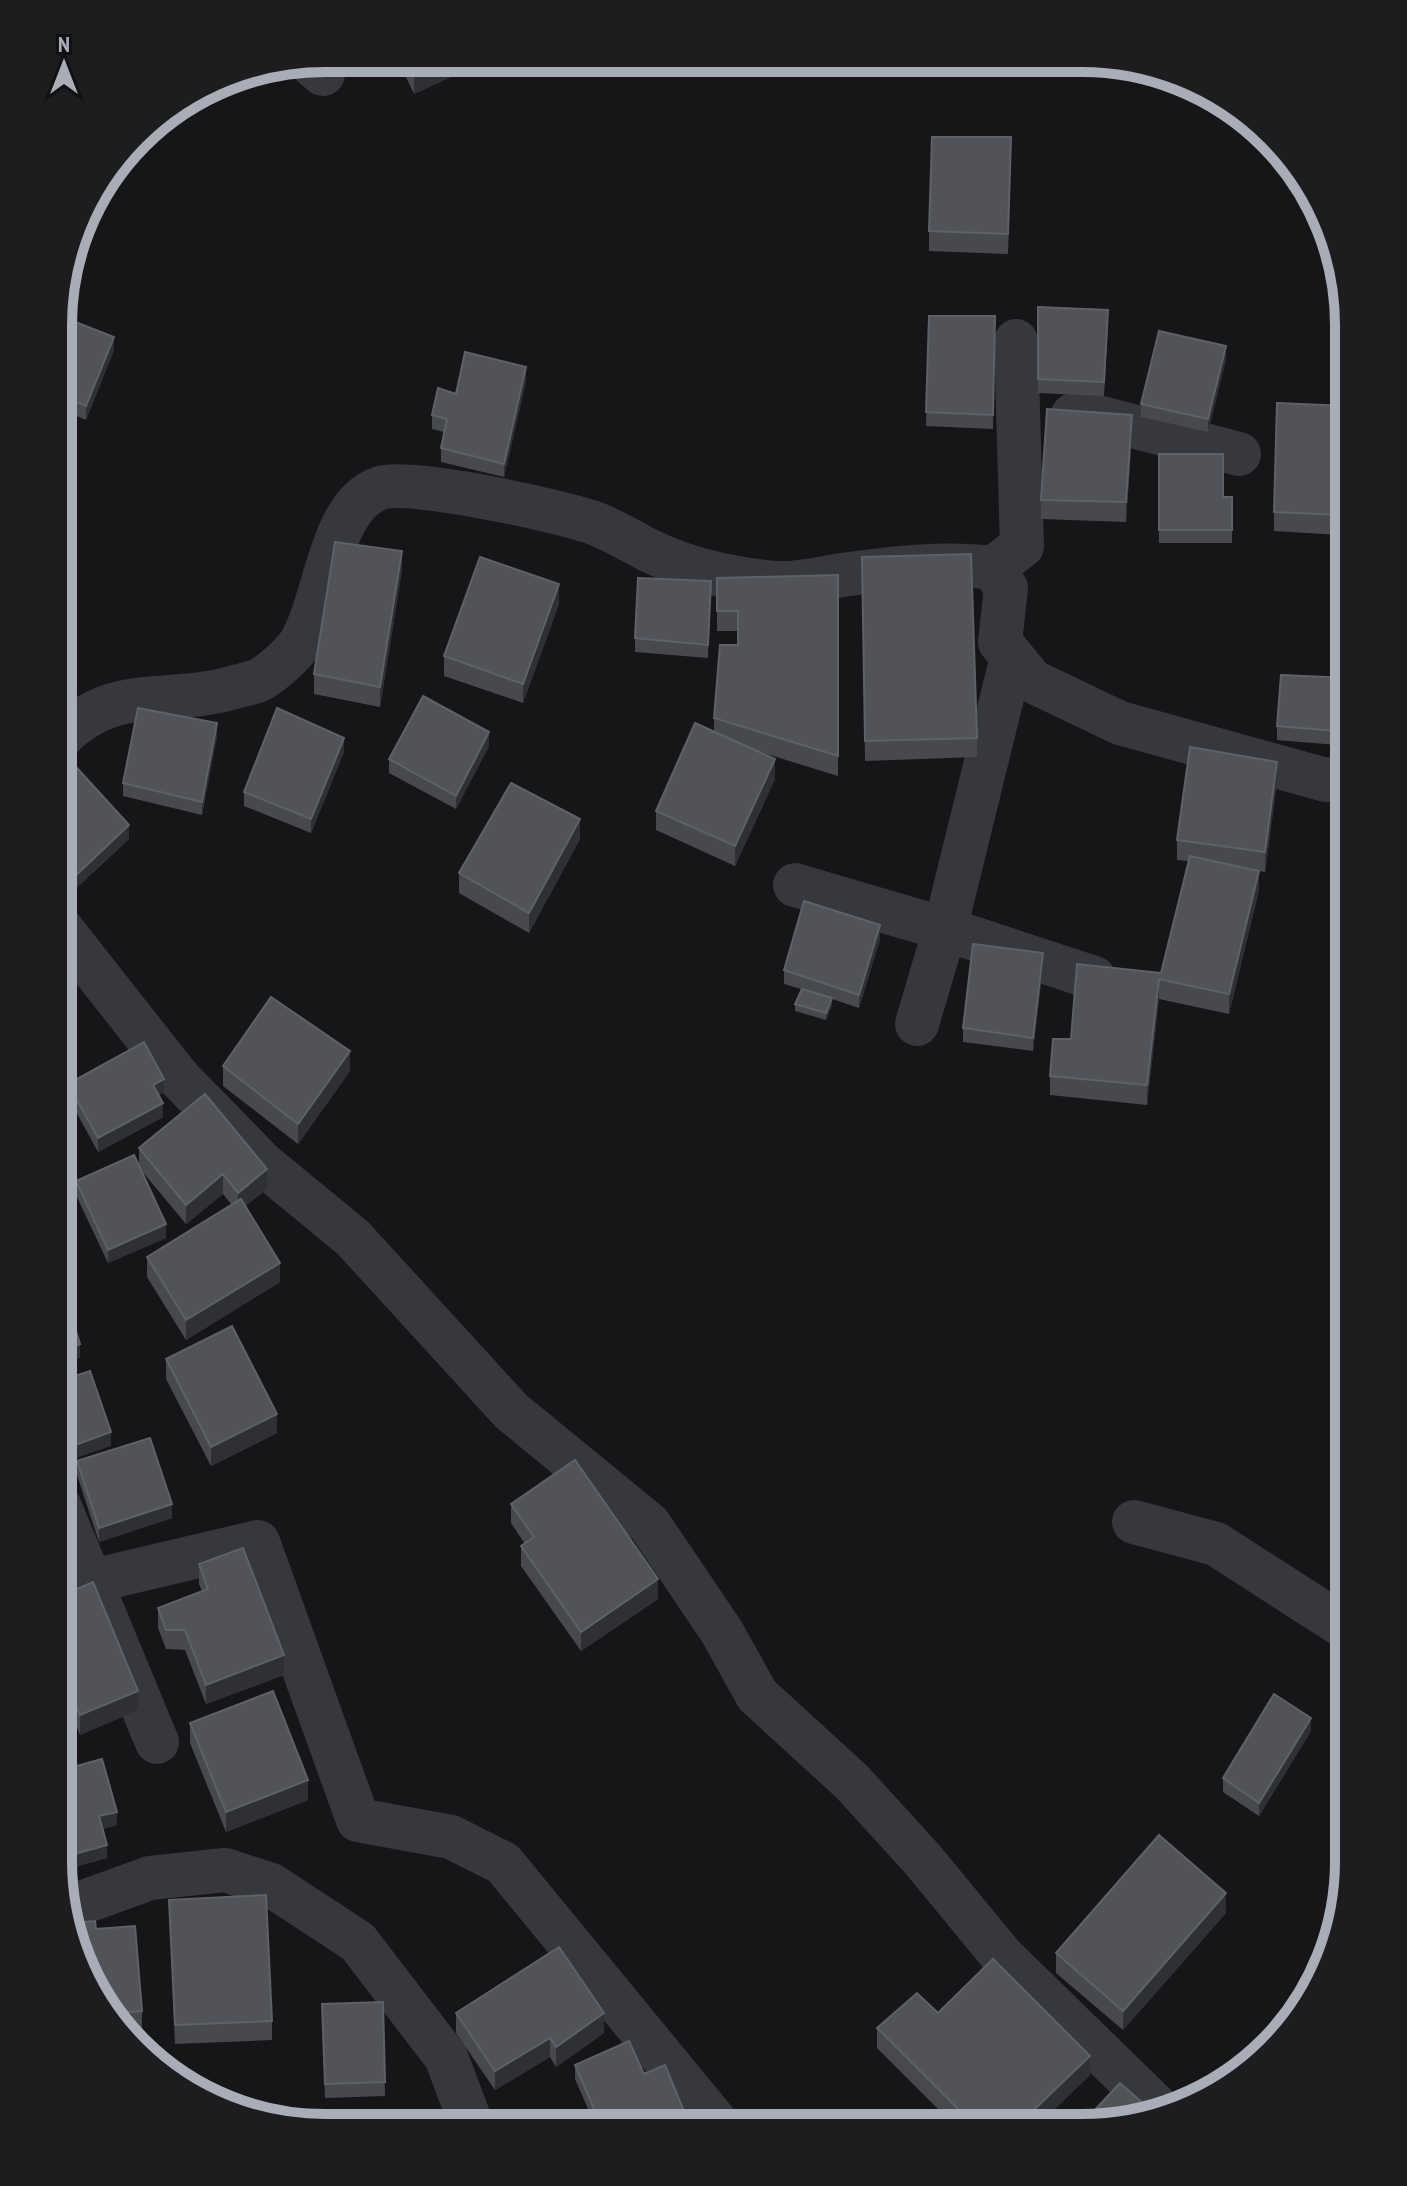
<svg xmlns="http://www.w3.org/2000/svg" width="1407" height="2186" font-family="'PT Sans Narrow',sans-serif">
<style>
.lines{fill:none;stroke-linecap:round;stroke-linejoin:round}
.minor{stroke:#37383d;stroke-width:44}
.wall{fill:#47494d}
.shaded-wall{fill:#2f3033}
.building{fill:#525359;stroke:#5f6168;stroke-width:2}
.rim{fill:none;stroke:#a8adb8;stroke-width:10}
</style>
<rect width="100%" height="100%" fill="#161618"/>
<g class="lines">
<path class="minor" d="M308,61l15,13
M1073,415l21,1 145,38
M993,568l29,-22 -6,-205
M60,738c55,-56 108,-31 175,-51 9,-3 21,-4 28,-9 11,-7 28,-22 36,-33 27,-41 29,-139 81,-157 29,-10 181,23 214,35 19,7 36,18 54,27 20,10 47,19 69,24 19,4 40,8 60,9 21,1 45,-5 65,-8 50,-7 101,-13 151,-7l13,20 -6,54 32,39 88,42 206,57 23,-4
M795,885l150,44 149,49
M59,926l120,152 84,86 90,74 158,173 138,113 73,108 35,63 95,87 71,78 79,96 160,156
M917,1024l28,-95 67,-272
M59,1505l98,237
M1134,1522l82,22 132,85
M58,1589l200,-47 100,278 93,17 52,26 217,264
M67,1908l83,-30 75,-8 46,15 87,57 88,115 26,69"/>
</g>
<path class="wall" d="M397,58h95l-78,36z
M1011,157l-3,97 -79,-3v-20z
M1038,307l70,16 -4,73 -66,-3z
M60,316l54,34 -28,70 -26,-11z
M929,316h66l-2,113 -67,-3z
M1226,359l-18,73 -67,-15v-13z
M526,381l-22,96 -63,-15v-14l3,-16 -12,-3v-14l24,-21z
M1347,426l-6,109 -67,-4v-19z
M1132,435l-6,87 -85,-3v-19z
M1159,454l64,43h9v46h-73z
M862,557l115,181v19l-112,4z
M402,570l-22,137 -66,-13v-20z
M838,575v201l-81,-25 18,28 -40,87 -79,-36v-19l58,-80v-13l24,-73v-14h-21v-53z
M711,581l-3,77 -73,-6v-14z
M559,604l-36,99 -79,-27v-20z
M1349,678v68l-72,-6v-14z
M217,736l-15,79 -79,-19v-13z
M489,746l-33,63 -67,-36v-14z
M344,752l-33,81 -67,-27v-14z
M1277,782l-12,90 -6,-1v19l-30,124 -70,-15 -12,106 -97,-10v-19l21,-37 90,-66 27,-112 -11,-1v-20z
M60,784l69,55 -58,54 -12,-12z
M580,839l-51,94 -70,-40v-20z
M880,939l-21,69 -27,-9v6l-6,15 -31,-9v-7l6,-15 -17,-5v-14z
M1043,966l-10,85 -70,-9v-14z
M223,1066l127,5 -52,73 -75,-58z
M68,1084l96,8 -6,3 5,22 -65,35 -30,-55z
M139,1148l128,41 -22,17 35,76 -94,58 -39,-63v-20l85,-52 -9,-11 -37,30 -45,-54 25,68 -58,25 -32,-68v-14l63,-16z
M166,1359l111,74 -66,33 -45,-87z
M77,1461l95,57 -73,24 -22,-67z
M511,1504l147,95 -77,52 -60,-85v-20l4,-2 -14,-21z
M199,1564l85,111 -78,29 -21,-54 -19,-1 -8,-21v-20l44,-17 -3,-7z
M58,1597l80,113 -58,25 -9,-23v2l-13,7z
M190,1723l118,77 -82,32 -36,-89z
M1311,1731l-52,85 -36,-24v-14z
M58,1771l59,54 -14,4 4,29 -36,10 -13,-45z
M169,1900l103,121v19l-97,4z
M1226,1913l-103,117 -67,-57v-20z
M96,1929l46,82v20l-11,1 -53,-68z
M383,2002l2,94 -60,2 -3,-80z
M456,2013l148,20 -48,34 -6,-10 -55,33 -39,-57z
M938,2013l152,62 -55,53h-78l-80,-80v-20z
M575,2065l69,9 42,53h-90l-21,-48z"/>
<path class="shaded-wall" d="M449,58h43l-78,36v-19z
M114,337v13l-28,70v-14z
M1226,346v13l-18,73v-13z
M526,367v14l-22,96v-13z
M1347,406v20l-6,109v-20z
M1132,415v20l-6,87v-20z
M402,551v19l-22,137v-20z
M559,584v20l-36,99v-19z
M217,723v13l-15,79v-13z
M489,732v14l-33,63v-13z
M344,738v14l-33,81v-14z
M775,759v20l-40,87v-20z
M1277,762v20l-12,90v-20z
M580,819v20l-51,94v-20z
M129,825v14l-58,54v-13z
M1259,871v19l-30,124v-20z
M880,925v14l-21,69v-13z
M1043,953v13l-10,85v-13z
M1159,979v20l-12,106v-20z
M832,998v7l-6,15v-7z
M350,1051v20l-52,73v-20z
M164,1079v13l-11,6v-13z
M163,1103v14l-65,35v-14z
M267,1169v20l-29,23v-19z
M223,1174v20l-37,30v-19z
M166,1224v14l-58,25v-13z
M280,1263v19l-94,58v-20z
M80,1344v14l-21,6v-13z
M277,1414v19l-66,33v-19z
M111,1432v14l-52,18v-13z
M172,1504v14l-73,24v-14z
M658,1579v20l-77,52v-19z
M284,1655v20l-78,29v-19z
M138,1691v19l-58,25v-20z
M71,1700v14l-13,7v-13z
M1311,1718v13l-52,85v-13z
M308,1780v20l-82,32v-20z
M117,1812v13l-18,5v-14z
M107,1845v13l-36,10v-13z
M1226,1893v20l-103,117v-19z
M604,2013v20l-48,34v-20z
M550,2038v19l-55,33v-19z
M1090,2056v19l-55,53h-20z
M686,2116v11h-26z"/>
<path class="building" d="M406,58h43l-35,17z
M932,137h79l-3,97 -79,-3z
M1038,307l70,3 -4,72 -66,-3z
M60,316l54,21 -28,69 -26,-11z
M929,316h66l-2,99 -67,-3z
M1159,331l67,15 -18,73 -67,-15z
M465,352l61,15 -22,97 -63,-16 6,-29 -15,-4 6,-27 18,6z
M1277,403l70,3 -6,109 -67,-3z
M1047,409l85,6 -6,87 -85,-2z
M1159,454h64v43h9v33h-73z
M335,542l67,9 -22,136 -66,-13z
M971,554l6,184 -112,3 -3,-184z
M480,557l79,27 -36,100 -79,-28z
M838,575v181l-124,-38 6,-73h18v-34h-21v-33z
M638,578l73,3 -3,64 -73,-7z
M1281,675l68,3v54l-72,-6z
M423,696l66,36 -33,64 -67,-37z
M138,708l79,15 -15,79 -79,-19z
M277,708l67,30 -33,81 -67,-27z
M695,723l80,36 -40,87 -79,-35z
M1190,747l87,15 -12,90 -88,-12z
M77,768l52,57 -58,55 -12,-13 1,-83z
M511,783l69,36 -51,94 -70,-40z
M1190,856l69,15 -30,123 -70,-15 -12,106 -97,-9 3,-37h18l6,-75 84,9z
M804,901l76,24 -21,70 -75,-25z
M973,944l70,9 -10,85 -70,-10z
M802,989l30,9 -6,15 -31,-9z
M271,997l79,54 -52,73 -75,-58z
M144,1042l20,37 -11,6 10,18 -65,35 -30,-54z
M205,1094l62,75 -29,24 -15,-19 -37,31 -47,-57z
M134,1155l32,69 -58,26 -32,-69z
M241,1199l39,64 -94,57 -39,-63z
M62,1284l18,60 -21,7v-66z
M232,1326l45,88 -66,33 -45,-88z
M90,1371l21,61 -52,19v-70z
M150,1438l22,66 -73,24 -22,-67z
M575,1460l83,119 -77,53 -60,-86 13,-9 -23,-33z
M243,1548l41,107 -78,30 -21,-55h-19l-8,-22 50,-19 -9,-25z
M93,1582l45,109 -58,24 -22,-52v-66z
M58,1680l13,20 -13,8z
M273,1691l35,89 -82,32 -36,-89z
M1274,1694l37,24 -52,85 -36,-25z
M102,1759l15,53 -18,4 8,29 -36,10 -13,-45v-39z
M1159,1835l67,58 -103,118 -67,-58z
M266,1895l6,126 -97,4 -6,-125z
M95,1921l1,8 39,-3 7,85 -25,2 -39,-49 -8,-41z
M559,1947l45,66 -48,34 -6,-9 -55,33 -39,-58z
M993,1959l97,97 -75,72h-38l-100,-100 40,-35 21,20z
M383,2002l2,80 -60,2 -3,-80z
M629,2041l15,33 21,-9 21,51 -26,11h-58l-27,-62z
M1120,2083l35,31 -77,14z"/>
<path d="M0 0H1407V2186H0ZM325 72H1082A253 253 0 0 1 1335 325V1861A253 253 0 0 1 1082 2114H325A253 253 0 0 1 72 1861V325A253 253 0 0 1 325 72Z" fill="#1d1d20" fill-rule="evenodd"/>
<path class="rim" d="M325 72H1082A253 253 0 0 1 1335 325V1861A253 253 0 0 1 1082 2114H325A253 253 0 0 1 72 1861V325A253 253 0 0 1 325 72Z"/>
<g transform="translate(64 64)" stroke="#111113" stroke-width="6" paint-order="stroke">
<path d="M0-6L14 30L0 20L-14 30Z" fill="#a8adb8"/>
<text y="-12" font-size="22" font-weight="bold" text-anchor="middle" fill="#a8adb8">N</text>
</g>
</svg>
